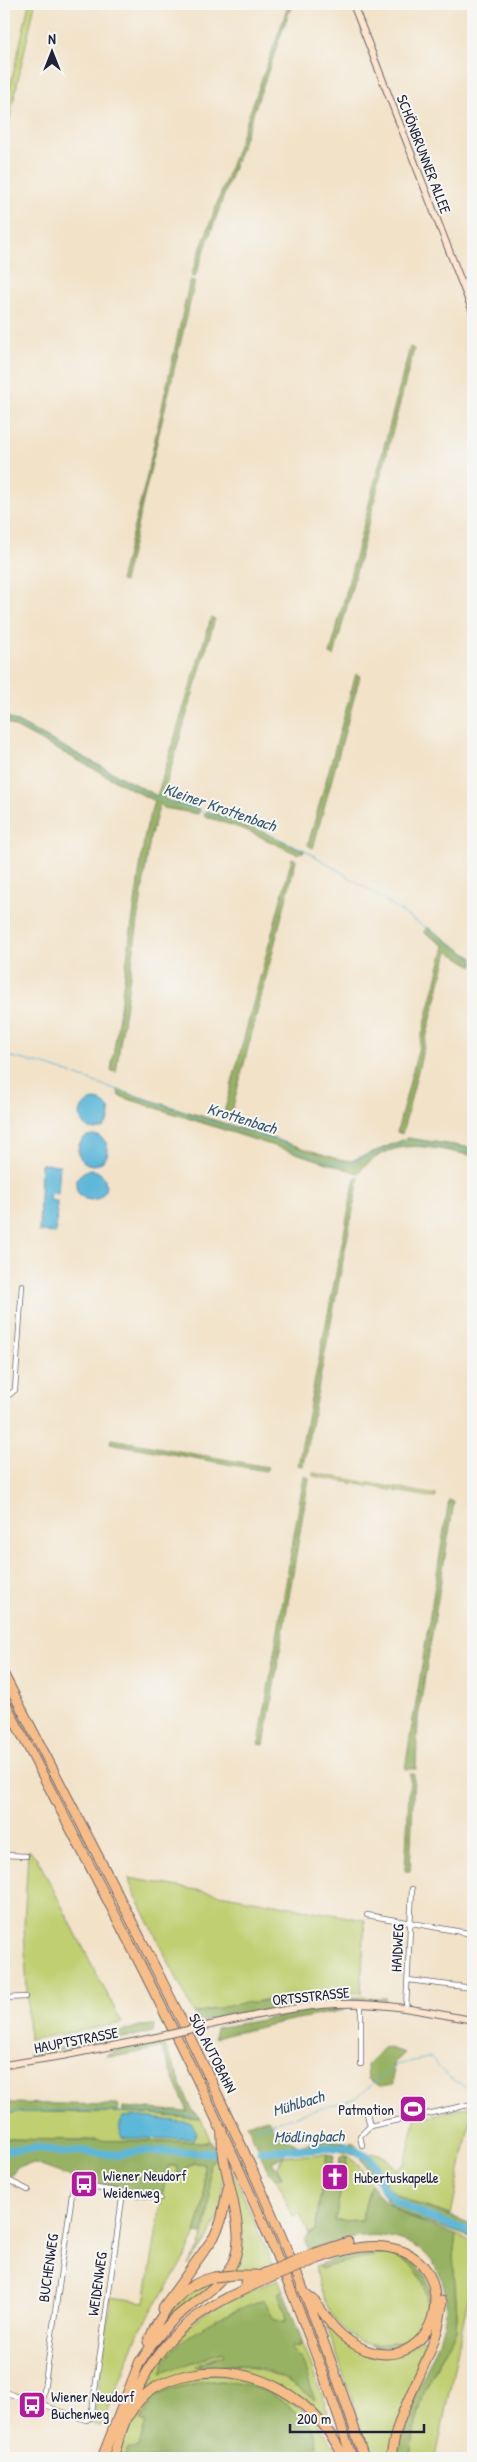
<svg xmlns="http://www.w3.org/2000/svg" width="477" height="2462" font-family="'Patrick Hand',sans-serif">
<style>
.green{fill:#c0cf71;stroke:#717856}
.forest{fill:#98b263;stroke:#5d6a4f}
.water{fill:#5bb7d9;stroke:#3e6c8a}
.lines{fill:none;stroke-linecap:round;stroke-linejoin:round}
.stream{stroke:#5bb7d9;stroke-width:1}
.river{stroke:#5bb7d9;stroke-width:8}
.street-casing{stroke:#6b656c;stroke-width:6}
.secondary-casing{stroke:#6b656c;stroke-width:8}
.highway-casing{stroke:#6b656c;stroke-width:11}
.street{stroke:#fff;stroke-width:4.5}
.secondary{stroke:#fce5cf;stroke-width:6}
.highway{stroke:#f7bd88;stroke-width:9}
.secondary-bridge-casing{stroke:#6b656c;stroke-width:8;stroke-linecap:butt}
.highway-bridge-casing{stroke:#6b656c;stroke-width:11;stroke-linecap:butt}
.secondary-bridge{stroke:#fce5cf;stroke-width:6}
.highway-bridge{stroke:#f7bd88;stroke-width:9}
.labels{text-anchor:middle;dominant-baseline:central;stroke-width:4;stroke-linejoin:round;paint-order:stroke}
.street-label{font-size:15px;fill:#22223b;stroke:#f6f6f2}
.poi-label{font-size:15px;fill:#22223b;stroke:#f6f6f2;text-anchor:start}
.water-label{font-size:16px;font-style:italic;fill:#365672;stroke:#f6f6f2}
</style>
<rect width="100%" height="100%" fill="#f6f6f2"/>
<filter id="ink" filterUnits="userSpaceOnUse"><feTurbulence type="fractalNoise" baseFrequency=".02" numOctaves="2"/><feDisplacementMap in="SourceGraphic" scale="10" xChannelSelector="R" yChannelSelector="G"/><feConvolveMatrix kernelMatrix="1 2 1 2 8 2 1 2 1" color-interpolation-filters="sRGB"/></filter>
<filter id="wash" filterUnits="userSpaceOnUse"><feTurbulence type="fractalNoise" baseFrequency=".0096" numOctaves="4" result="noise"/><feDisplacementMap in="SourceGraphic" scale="20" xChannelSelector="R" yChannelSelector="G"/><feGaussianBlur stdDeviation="1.12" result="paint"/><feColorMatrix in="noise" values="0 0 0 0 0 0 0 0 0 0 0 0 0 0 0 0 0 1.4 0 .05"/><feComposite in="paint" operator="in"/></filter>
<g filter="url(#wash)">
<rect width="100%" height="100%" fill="#f2e2c8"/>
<path class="green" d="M29,4h6l-31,139v-29z
M313,1473l123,22 -1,3 -122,-22z
M28,1851h2l7,7 85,165 -93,17 -5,-115z
M129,1878l236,42 -4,73c-57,-3 -111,10 -167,20l-63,-127z
M473,2106l-22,109c-18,-7 -49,-12 -62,-27 -8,-9 -12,-23 -21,-34 14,-3 20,5 28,15l9,-5 10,-45z
M22,2112h101l78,7 10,23 -207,-3v-25z
M327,2154l-12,77 -6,3 -9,-20 -7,2 -17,-38 6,-2 -5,-9 6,-11z
M219,2155c10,51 0,71 -31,110 3,-6 8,-11 11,-17 11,-24 12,-58 10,-84z
M347,2156l12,9 12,19 -10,36 -26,1z
M194,2163l10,1v36l-8,33 -9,21 -49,80 -34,88 -4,5 -7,-2 18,-128 34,5 17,-106 7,-30h7l3,8z
M232,2169l41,97 -18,6h-22l3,-7z
M456,2235l17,7v31l-37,185h-26l3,-24 12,-45 31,-59 1,-16 -4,-58z
M385,2254c14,3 26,9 35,21 13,17 7,55 -14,65 -10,4 -23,4 -34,5l10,4c-34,-9 -49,-25 -61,-58 -3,-10 -6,-16 -5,-26h3l2,4 24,-8z
M211,2279l3,4 -60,53 30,-42z
M278,2279l5,11 -5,3 8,19 -1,10 -12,-4 -112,54 61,-20 3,3 -26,8 15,4 27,-3 42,14 13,9 -5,-38 1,-3 9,-2v-6l40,110 -37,-46 -68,-31 -83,13 -12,8c11,-32 44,-68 74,-85 20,-11 43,-19 63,-28z
M327,2326c7,3 15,10 22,15 34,24 40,14 74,-2l4,1 2,8 -41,110h-16z
M210,2375l25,1 39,12 40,30 23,33 -4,2 3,5h-17l-4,-23 -91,-54h-20l-62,40 4,1 -8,25 -9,2 -4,9h-7l19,-52 12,-12 32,-14z"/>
<path class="forest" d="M289,4h3l-97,273 -4,-1z
M190,280l5,1 -71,301 -4,-1 26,-101z
M410,347l4,2 -80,307 -4,-2z
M211,618l4,1 -52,176 3,5 34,9 -2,5 -34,-6 -4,-4 -10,34 -34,234 -5,-1 34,-238 9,-32 -150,-80v-6l153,81z
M356,674l4,2 -47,172 -5,-3z
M206,811l33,10 66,30 -8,3 -51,-24 -42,-14z
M292,858l4,2 -66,258 -7,-1z
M427,927l46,31v8l-25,-15 -46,183 -5,-2 48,-186 -21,-14z
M118,1090l220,69 13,2 57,-23 65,10v8c-44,-9 -80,-22 -115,17l-239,-77z
M355,1178h4l-56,288 -5,-1z
M111,1439l157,28 -2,4 -156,-28z
M304,1476l5,2 -45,267 -5,-1z
M449,1500l5,2 -36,216 -2,51h-11z
M410,1774h4l-4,97h-5z
M317,1996l69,2 -1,3c-66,-3 -121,9 -186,21l-5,-9 49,-10z
M322,2009l23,1 -58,11 -73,17 2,-10z
M154,2025l-1,7 -123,25 -2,-2 72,-16 39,-13z
M163,2041l29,69 9,9 -78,-7v-5l65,5 -27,-64 -47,9 -8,-1 15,-8z
M385,2047l20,6 -12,11 1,20 -14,2 -12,-7 -1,-15z
M4,2077h2l3,26 110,2 -1,7h-96l-18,2z
M268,2119l7,13 23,14 28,-6 28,3 5,6 -1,7 -19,-5h-53l-3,5 -11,6 10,15 -6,1 -8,-6 -21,-48z
M4,2139l207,3 8,13 -10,9 1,36 -7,34 -8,-1 9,-33v-36l-11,-1 -15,11 -2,-8h-7l-7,30 -71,-12 -56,-20 -17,2 -7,10 -7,-4z
M362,2150c17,11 18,31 29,40 23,17 56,23 82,35v13l-63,-21 -20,-13 -29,-45z
M327,2154l7,1 -3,22 6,2 3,-23h7l-12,65 26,-1 10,-36c22,33 50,37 85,51l-3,21 4,58 -1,16 -31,59 -12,45 -3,24h-15c2,-9 2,-20 5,-30 15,-47 68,-110 36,-160 -5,-9 -12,-17 -21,-22 -35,-19 -70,-9 -106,4l-5,-10 5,-6 6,-3z
M379,2250c89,12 51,121 -9,94 11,0 28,1 38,-5 34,-22 20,-78 -20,-84 -13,-2 -53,9 -67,14l-2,-4 22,-9z
M283,2290l18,48 -2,9 -6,-1 -2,3 11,11 13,40 -32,-22 -19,-8 -23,-6 -27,3 -19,-1 29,-11 -2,-3 -61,21c12,-40 68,-60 103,-74l9,19 12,4 1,-10 -8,-19z
M204,2381c36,0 60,5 89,28 9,7 19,16 22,26 2,8 3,16 4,23h-194l3,-9 10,-2 8,-24 -5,-2 13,-24 17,-8z"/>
<path class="water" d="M80 1115a15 15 0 1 1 30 0a15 15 0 1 1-30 0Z
M78 1150a15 15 0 1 1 30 0a15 15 0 1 1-30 0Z
M41,1164l19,1 -2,29 -8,-1v7l7,1 -1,32 -17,-1z
M76 1185a15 15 0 1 1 30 0a15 15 0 1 1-30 0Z
M134,2116l57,7 6,9 -4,7 -69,-1c-6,-7 -5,-14 -1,-21z"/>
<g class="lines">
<path class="stream" d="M4,717l156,83 87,25 58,25 63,39 105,71
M4,1055l44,11 157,54 81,24 10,6 43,14h9l61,-23 64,11
M4,2113c65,-5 128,-2 193,3
M255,2128l101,-30 40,-33 35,-8c13,17 21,26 42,31"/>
<path class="river" d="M4,2150l35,-2 27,5 15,-2 37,4 21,-4 79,2
M260,2151l87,-4 21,10 8,9 5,19 14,15 28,15 50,18"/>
</g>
</g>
<g filter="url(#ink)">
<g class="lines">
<g class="street-casing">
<path id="street" d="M4,1399l11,-9 7,-105
M4,1855l22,1
M367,1915l106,19
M408,1980l65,8
M4,1998l21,-1
M361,2004v60
M406,2008l6,-119
M366,2109l4,17
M362,2145l-2,-9 10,-10 103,-22
M4,2178l24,12
M4,2392l82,28 5,-2 32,-226
M42,2404l31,-217 4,-2 83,13"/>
</g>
<g class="secondary-casing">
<path id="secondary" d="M353,4l120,308
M210,2025c49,-10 100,-23 150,-21 38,1 76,10 113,16
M4,2065l58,-9 90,-18"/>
</g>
<g class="highway-casing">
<path id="highway" d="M4,1675c131,255 273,508 360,783
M4,1700c127,248 263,492 348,758
M315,2253l33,-11
M234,2275h22
M245,2283l20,-10
M306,2294c10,7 13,13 20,23 10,15 23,26 40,33 90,33 110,-154 -51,-90
M162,2309l52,-72 7,-16 7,-33
M148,2342c12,-29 34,-58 66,-65
M139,2364c10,-16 20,-31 35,-45 27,-25 66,-39 64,-84 -1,-35 -18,-71 -16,-105
M129,2415c14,-24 32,-34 58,-40 67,-14 129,24 157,83
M102,2458l38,-97
M113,2458c31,-101 55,-138 155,-179
M391,2458c6,-58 49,-102 51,-157"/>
</g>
<use href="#street" class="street"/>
<use href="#secondary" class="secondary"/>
<use href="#highway" class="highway"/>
<g class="secondary-bridge-casing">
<path id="secondary-bridge" d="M152,2038l58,-13"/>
</g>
<g class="highway-bridge-casing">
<path id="highway-bridge" d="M265,2273l47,-19
M214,2277l20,-2
M268,2279l47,-19"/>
</g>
<use href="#secondary-bridge" class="secondary-bridge"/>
<use href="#highway-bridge" class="highway-bridge"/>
</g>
</g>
<defs>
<g id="stadium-square" transform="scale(1.4375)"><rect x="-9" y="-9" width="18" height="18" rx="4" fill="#b5179e" stroke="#f6f6f2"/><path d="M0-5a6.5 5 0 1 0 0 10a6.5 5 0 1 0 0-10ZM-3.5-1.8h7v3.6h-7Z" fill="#fff"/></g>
<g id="church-square" transform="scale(1.4375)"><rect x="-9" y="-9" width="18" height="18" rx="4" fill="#b5179e" stroke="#f6f6f2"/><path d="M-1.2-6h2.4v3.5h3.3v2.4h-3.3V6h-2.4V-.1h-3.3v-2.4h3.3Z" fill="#fff"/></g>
<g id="bus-square" transform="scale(1.4375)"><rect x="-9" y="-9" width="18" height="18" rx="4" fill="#b5179e" stroke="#f6f6f2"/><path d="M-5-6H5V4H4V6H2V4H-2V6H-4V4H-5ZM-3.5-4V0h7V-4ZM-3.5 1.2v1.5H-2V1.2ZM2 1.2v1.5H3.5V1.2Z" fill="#fff"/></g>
</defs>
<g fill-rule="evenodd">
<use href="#stadium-square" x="413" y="2109"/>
<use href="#church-square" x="335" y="2177"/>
<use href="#bus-square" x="84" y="2184"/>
<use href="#bus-square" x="32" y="2405"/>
</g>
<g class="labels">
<g class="street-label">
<text transform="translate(424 154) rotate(69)">SCHÖNBRUNNER ALLEE</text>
<text transform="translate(397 1948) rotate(-87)">HAIDWEG</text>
<text transform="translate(311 1996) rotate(-6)">ORTSSTRASSE</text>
<text transform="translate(76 2040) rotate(-11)">HAUPTSTRASSE</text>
<text transform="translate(213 2053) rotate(63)">SÜD AUTOBAHN</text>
<text transform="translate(48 2268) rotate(-82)">BUCHENWEG</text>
<text transform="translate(97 2284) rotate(-82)">WEIDENWEG</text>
</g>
<g class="poi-label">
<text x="394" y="2109" text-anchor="end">Patmotion</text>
<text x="103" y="2175">Wiener Neudorf<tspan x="103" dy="17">Weidenweg</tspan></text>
<text x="354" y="2177">Hubertuskapelle</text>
<text x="51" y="2396">Wiener Neudorf<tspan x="51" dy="17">Buchenweg</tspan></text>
</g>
<g class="water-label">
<text transform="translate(220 807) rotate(19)">Kleiner Krottenbach</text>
<text transform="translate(242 1118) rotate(17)">Krottenbach</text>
<text transform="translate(298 2103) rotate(-17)">Mühlbach</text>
<text transform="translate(309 2136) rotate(-1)">Mödlingbach</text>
</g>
</g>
<rect width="477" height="2462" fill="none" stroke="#f6f6f2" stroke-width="20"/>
<g transform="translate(52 52)" stroke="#f6f6f2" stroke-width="4" paint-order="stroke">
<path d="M0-4L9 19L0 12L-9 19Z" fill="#22223b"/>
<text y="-8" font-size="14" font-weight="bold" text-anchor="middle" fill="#22223b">N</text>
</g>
<path d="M290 2424v8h134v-8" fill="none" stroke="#22223b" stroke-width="2.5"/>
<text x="297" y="2424" font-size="15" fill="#22223b" stroke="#f6f6f2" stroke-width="4" paint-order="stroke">200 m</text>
</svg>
